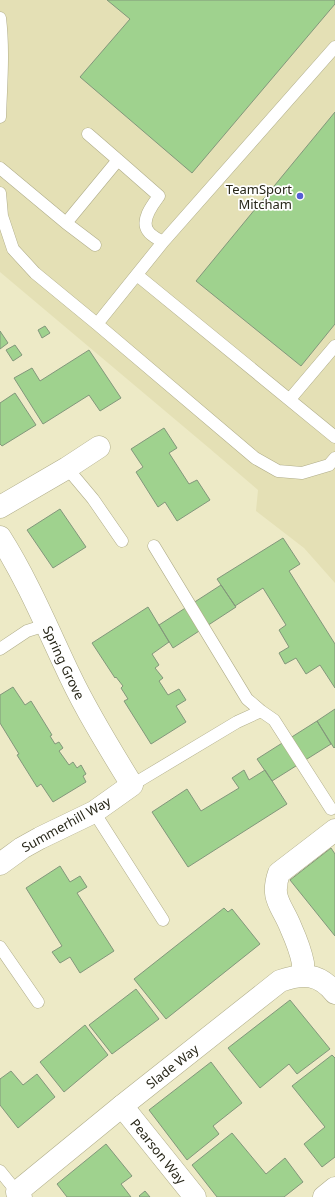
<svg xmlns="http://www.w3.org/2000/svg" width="335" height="1197" font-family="'Noto Sans',sans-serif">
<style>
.built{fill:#e4e0b5}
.building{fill:#9fd28e;stroke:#82977b}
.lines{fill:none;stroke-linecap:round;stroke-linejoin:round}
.lane-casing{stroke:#b0ad8a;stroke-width:13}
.street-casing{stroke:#b0ad8a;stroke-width:23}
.lane{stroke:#fff;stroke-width:12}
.street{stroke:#fff;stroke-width:22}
.poi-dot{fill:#555ed5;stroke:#fff;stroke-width:1.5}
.labels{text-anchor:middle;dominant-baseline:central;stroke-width:3.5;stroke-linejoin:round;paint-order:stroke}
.poi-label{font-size:13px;fill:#282719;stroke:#fff;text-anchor:end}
.street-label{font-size:13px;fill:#282719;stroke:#fff}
</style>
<rect width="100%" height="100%" fill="#edeac6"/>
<path class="built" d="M0,0h335v583l-31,-35 -48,-37 2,-21 -49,-42 -209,-176z"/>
<path class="building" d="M107,0h228v4l-143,169 -112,-96 50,-58z
M335,112v212l-34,42 -105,-85z
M45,326l5,7 -8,5 -4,-8z
M0,331l8,12 -8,6z
M15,345l7,10 -9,6 -7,-11z
M89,350l32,48 -21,13 -11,-16 -46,29 -29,-46 18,-10 8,13z
M15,393l21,32 -34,21 -2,-2v-41z
M164,428l13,20 -8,5 20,31 8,-4 13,20 -33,21 -12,-19 -7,5 -22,-35 7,-5 -12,-18z
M60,509l26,38 -33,21 -26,-38z
M283,538l17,26 -11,7 46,73v44l-15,-23 -14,9 -10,-16 -11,6 -6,-11 10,-6 -10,-17 7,-5 -23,-37 -28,18 -18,-27z
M221,585l15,22 -63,41 -14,-23z
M148,607l21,35 -17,12 7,11 -4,3 8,10 -4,3 9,14 11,-6 7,11 -10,6 10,16 -35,22 -27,-43 4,-2 -7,-11 2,-2 -7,-9 -1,1 -23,-35z
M13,687l12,18 6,-4 21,34 -2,1 5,8 4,-2 4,6 -4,3 10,14 4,-3 4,6 4,-3 5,9 -3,2 3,6 -33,20 -12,-18 -4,3 -20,-32 2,-1 -19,-31v-28z
M335,709v38l-1,1 -17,-27z
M317,721l14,23 -59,37 -15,-22z
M244,770l5,10 16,-10 22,34 -99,63 -36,-55 35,-23 14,22 38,-23 -7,-10z
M331,848l4,6v82l-45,-56z
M60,866l10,16 10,-6 7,11 -10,6 37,58 -34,22 -10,-16 -10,6 -8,-11 10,-6 -36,-58z
M224,908l4,4 4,-3 28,35 -94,75 -32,-40z
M136,989l23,30 -47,35 -23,-29z
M290,1000l40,49 -33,25 -8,-10 -29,24 -32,-40z
M85,1025l23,30 -44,37 -24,-30z
M332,1055l3,3v99l-13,10 -18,-23 21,-17 -33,-41z
M211,1062l31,41 -29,23 6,8 -32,26 -38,-50z
M11,1071l12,14 14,-11 18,23 -37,31 -18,-23v-26z
M232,1133l34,41 19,-16 18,24 -19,15h-67l-25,-32z
M106,1144l26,32 -11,8 10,13h-64l-10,-13z
M145,1191l5,6h-10l-1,-1z"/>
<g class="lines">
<g class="lane-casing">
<path id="lane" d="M0,18c4,33 1,67 0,99
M88,134l30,26
M0,168l66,55 52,-63 41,36c-6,8 -19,24 -11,35 3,5 10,8 15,11
M0,193l2,23 11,33 22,24 62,51 158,134 23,13 24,2 27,-8 6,-7
M66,223l29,22
M137,275l198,162
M97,324l66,-82 172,-195
M290,399l45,-53
M67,468l26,31 29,42
M154,546l93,153 14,12
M0,649l27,-18 19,-6
M132,785l105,-63 24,-11 13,9 57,89
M94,812l69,108
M0,947l38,55
M0,1171l17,21"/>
</g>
<g class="street-casing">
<g id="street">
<path d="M0,507l67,-39 32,-21"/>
<path id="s1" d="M0,537c28,44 48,93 70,139 18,38 40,73 62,109l-38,27 -54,26 -18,10 -22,16"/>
<path d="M303,975c0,-4 0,-8 0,-12 -2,-10 -8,-26 -12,-35 -9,-23 -21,-29 -12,-55l56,-43"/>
<path id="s2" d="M122,1106l73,91"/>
<path id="s3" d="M21,1197l-4,-5 105,-86 158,-125c23,-8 39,-8 55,12"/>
<path d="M324,1197l11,-9"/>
</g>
</g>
<use href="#lane" class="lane"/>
<use href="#street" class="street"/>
</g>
<circle class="poi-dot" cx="300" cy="196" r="4"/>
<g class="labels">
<g class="poi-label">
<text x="292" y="189">TeamSport<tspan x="292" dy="15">Mitcham</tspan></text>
</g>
<g class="street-label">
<text stroke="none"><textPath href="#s1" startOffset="141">Spring Grove</textPath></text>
<text transform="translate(66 824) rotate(-29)">Summerhill Way</text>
<text stroke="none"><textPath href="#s3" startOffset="206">Slade Way</textPath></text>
<text stroke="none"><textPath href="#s2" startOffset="58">Pearson Way</textPath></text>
</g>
</g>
</svg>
